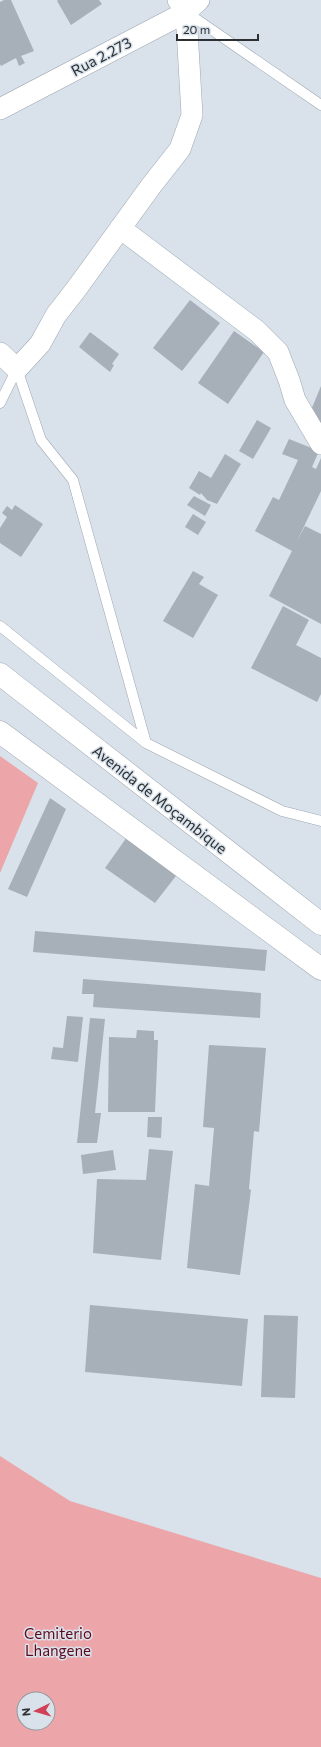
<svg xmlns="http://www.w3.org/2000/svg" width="321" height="1747" font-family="Commissioner,sans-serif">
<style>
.green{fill:#eca6a9;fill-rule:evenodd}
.building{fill:#a7afb8}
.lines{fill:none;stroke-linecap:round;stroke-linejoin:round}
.lane-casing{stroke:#9fa8b0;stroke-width:11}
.street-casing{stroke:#9fa8b0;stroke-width:22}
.highway-casing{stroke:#9fa8b0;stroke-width:23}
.lane{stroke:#fff;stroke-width:10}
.street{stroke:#fff;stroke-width:21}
.highway{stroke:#fff;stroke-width:22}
.labels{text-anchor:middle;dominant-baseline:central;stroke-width:3;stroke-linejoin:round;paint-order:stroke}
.street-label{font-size:15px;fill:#2c3033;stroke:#d9e2eb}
.park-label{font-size:15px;fill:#5e091b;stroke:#d9e2eb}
</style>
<rect width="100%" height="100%" fill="#d9e2eb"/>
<path class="green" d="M0,756l38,27 -38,90z
M0,1456l70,45 251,77v169h-321zM24,1699h24v24h-24z"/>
<path class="building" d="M4,0h7l23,51 -13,5 4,7 -6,3 -3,-8 -15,8 -1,-2v-62z
M58,0h41l3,4 -31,21 -14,-24z
M190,300l30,23 -38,48 -29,-23z
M234,331l30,21 -36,52 -30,-21z
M90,332l29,22 -7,10 2,1 -4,7 -31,-25z
M321,386v45l-12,-16z
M257,420l14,8 -18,31 -14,-8z
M289,439l30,12 -7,16 4,2 5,-11v33l-24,50 8,-15 16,8v90l-52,-28 23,-45 -37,-20 18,-34 6,3 19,-40 -16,-6z
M225,454l16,10 -24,40 -10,-4 -6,-7 -1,2 -11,-7 10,-17 12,7z
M194,496l17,9 -6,11 -18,-11z
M15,505l28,19 -22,33 -21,-14v-15l7,-11 -5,-4 5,-7 5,4z
M193,514l13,8 -8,13 -13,-8z
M193,571l11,6 -5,7 19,11 -25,43 -30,-17z
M283,606l26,14 -13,25 25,13v36l-4,8 -66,-34z
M50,798l16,11 -39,88 -19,-8z
M127,837l52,35 -24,31 -50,-35z
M35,931l232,19 -2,21 -232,-19z
M83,979l178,14 -1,25 -167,-11 1,-13h-12z
M67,1016l16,1 -5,45 -27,-3 2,-12 10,1z
M90,1018l15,1 -10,94h6l-4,30h-20z
M137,1030l17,1v9h4l-3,72h-47l1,-75 27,1z
M209,1045l57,3 -7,84 -5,-1 -5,58 2,1 -11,85 -53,-7 8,-84 14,2 5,-58 -11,-1z
M148,1117h14l-1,21 -14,-1z
M149,1149l24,2 -12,109 -68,-7 4,-74 49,1z
M113,1150l3,20 -33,4 -2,-19z
M90,1305l158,14 -6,67 -157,-14z
M264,1315l34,1 -3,82 -34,-1z"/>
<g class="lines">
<g class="lane-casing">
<path id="lane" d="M186,12l135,93
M17,369l24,71 32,40 73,263
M0,403l17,-34
M0,626l146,117 136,68 39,10"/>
</g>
<g class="street-casing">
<path id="street" d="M0,109l186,-97 13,-12
M120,228l137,103 21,21 11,28 6,20 26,44
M0,353l17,16 23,-25 16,-29 21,-27 74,-102 29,-37 12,-34 -6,-103 -8,-12"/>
</g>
<g class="highway-casing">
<path id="highway" d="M0,674l321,250
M0,732l321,237"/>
</g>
<use href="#lane" class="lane"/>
<use href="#street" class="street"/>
<use href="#highway" class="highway"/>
</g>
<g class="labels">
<g class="street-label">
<text transform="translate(101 56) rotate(-28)">Rua 2.273</text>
<text transform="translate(160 799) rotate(38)">Avenida de Moçambique</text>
</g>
<g class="park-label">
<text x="58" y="1633">Cemiterio<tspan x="58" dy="17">Lhangene</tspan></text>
</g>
</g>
<g transform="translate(36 1711) rotate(265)"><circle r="19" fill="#d9e2eb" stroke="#949ba1"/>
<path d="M0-3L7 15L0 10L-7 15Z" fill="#d14054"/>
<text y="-6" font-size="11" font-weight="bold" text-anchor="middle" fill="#2c3033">N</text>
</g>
<path d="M177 34v6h81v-6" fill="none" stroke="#2c3033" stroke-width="2"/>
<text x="183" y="34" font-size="12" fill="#2c3033" stroke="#d9e2eb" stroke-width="3" paint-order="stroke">20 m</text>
</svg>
